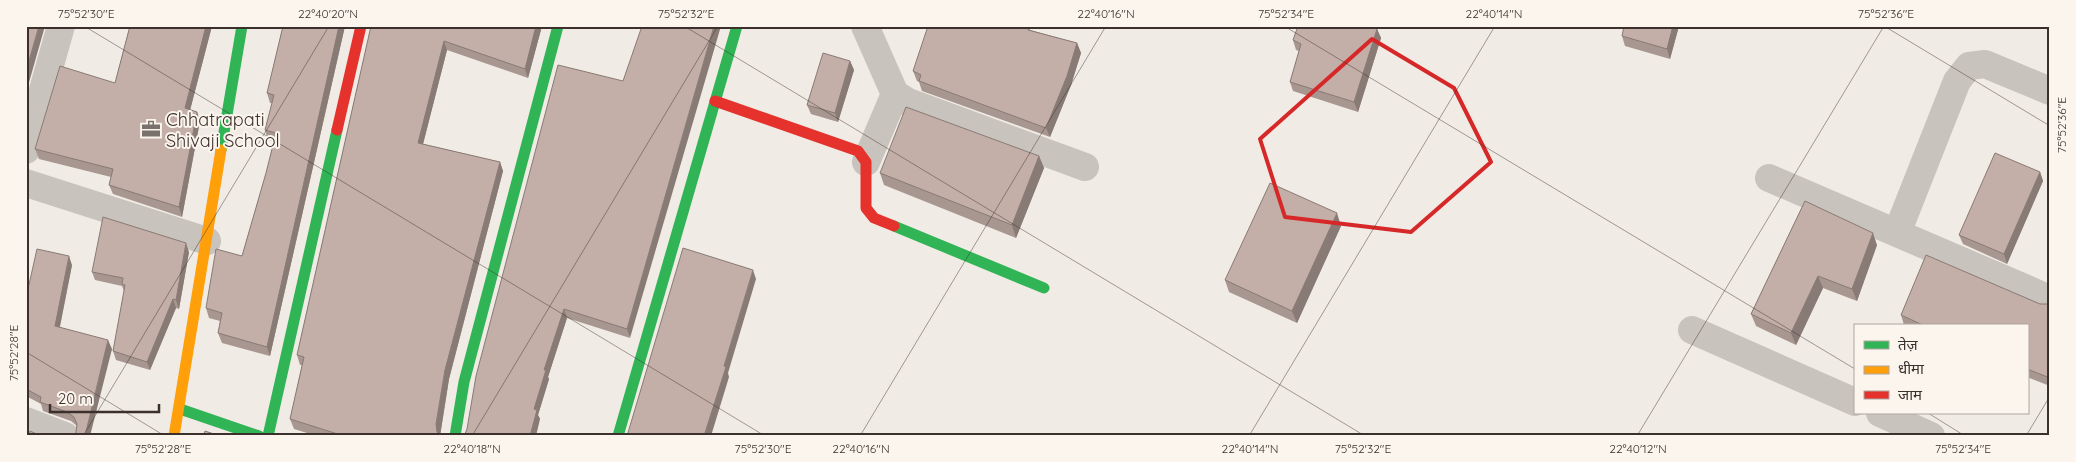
<svg xmlns="http://www.w3.org/2000/svg" width="2076" height="462" font-family="Quicksand,'Noto Sans Devanagari',sans-serif">
<style>
.lines{fill:none;stroke-linecap:round;stroke-linejoin:round}
.street{stroke:#c9c3be;stroke-width:28}
.fast{stroke:#30b455;stroke-width:11}
.slow{stroke:#ff9f0a;stroke-width:11}
.jam{stroke:#e5322d;stroke-width:11}
.wall{fill:#a89690}
.shaded-wall{fill:#887a75}
.building{fill:#c3afa7;stroke:#887a75}
.marked{fill:none;stroke:#d62828;stroke-width:4;stroke-linejoin:round}
.ticks{fill:none;stroke:#3b302b;stroke-width:1;stroke-opacity:0.45}
.labels{text-anchor:middle;dominant-baseline:central;stroke-width:4;stroke-linejoin:round;paint-order:stroke}
.poi-label{font-size:18px;fill:#3b302b;stroke:#fbf5ee;text-anchor:start}
.neatline{fill:none;stroke:#3b302b;stroke-width:2}
.ticks-label{font-size:12px;text-anchor:middle;fill:#3b302b}
</style>
<rect width="100%" height="100%" fill="#f0ebe5"/>
<g class="lines">
<path class="street" d="M865,26l30,68 13,8 177,65
M26,150l35,-124
M866,162l29,-68
M1769,178l281,121
M26,183l181,58
M1897,233l60,-152 12,-15 16,-2 65,27
M1692,330l163,72
M1880,413l51,23
M26,421l39,15"/>
<path class="fast" d="M221,150l21,-124
M894,226l150,62
M180,409l79,27
M268,436l69,-306
M455,436l9,-54 94,-356
M618,436l119,-410"/>
<path class="slow" d="M174,436l47,-286"/>
<path class="jam" d="M715,101l143,50 8,11v46l8,10 20,8
M337,130l24,-104"/>
</g>
<path class="wall" d="M118,26h94l-22,84 7,2 3,9 -18,96 -69,-23 -4,-9 2,-8 -72,-18 -4,-10 80,-66 14,-54z
M283,26h62l-75,330 -48,-13 -4,-10 2,-12 -11,-3 -3,-10 36,-52 24,-83 8,-32 -6,-1 -3,-10 7,-27h-2l-3,-10z
M371,26h171l-14,52 -81,-28 -24,94 77,18 3,9 -54,208 -9,57h-123l-23,-7 -4,-10 12,-54h-2l-3,-10z
M1679,26l-9,33 -45,-13 -3,-10z
M1029,27l1,3 47,13 4,10 -10,32 -21,52 -128,-46 -3,-9 -2,-1 -4,-10z
M1377,29l4,9 -23,74 -65,-21 -3,-9 9,-31 -3,-1 -3,-10z
M850,61l4,9 -16,52 -27,-8 -4,-9z
M558,65l72,273 -63,-20 -19,59 1,2 -11,36 2,4 -73,10z
M1039,156l5,12 -28,70 -132,-53 -4,-12z
M2040,172l3,9 -36,83 -44,-20 -4,-9z
M1805,201l72,44 -20,56 -34,-13 -27,57 -40,-19 -5,-12z
M1341,226l-44,97 -68,-31 -4,-12z
M189,252l-10,57 -3,-1 -26,62 -34,-10 -3,-9 11,-60 -2,-5 -27,-6 -3,-8z
M72,265l-12,62 52,22 -36,83 1,-6 -6,-5 -28,-10 -2,-7 -15,-8v-98z
M2040,304h10v82l-23,-9v-51h-121l-2,-1 -3,-10z"/>
<path class="shaded-wall" d="M39,26h6l-19,67v-22z
M206,26h6l-24,92 -3,-10z
M339,26h6l-75,330 -3,-9z
M536,26h6l-14,52 -3,-9z
M714,26h7l-91,312 -3,-9z
M1673,26h6l-9,33 -3,-10z
M1377,29l4,9 -23,74 -4,-10z
M444,41l3,9 -26,102 -3,-9z
M1077,43l4,10 -10,32 -21,52 -4,-9z
M850,61l4,9 -16,52 -3,-9z
M197,112l3,9 -18,96 -3,-10z
M1039,156l5,12 -28,70 -4,-13z
M500,162l3,9 -54,208 -9,57 -3,-4 -1,-8 9,-54z
M2040,172l3,9 -36,83 -3,-10z
M1337,213l4,13 -44,97 -5,-12z
M1873,233l4,12 -20,56 -5,-12z
M186,243l3,9 -10,57 -3,-9z
M69,256l3,9 -14,70 -3,-9z
M753,270l3,9 -28,94 1,4 -18,59h-7l20,-70z
M1818,276l5,12 -27,57 -5,-12z
M173,299l3,9 -26,62 -3,-8z
M564,309l3,9 -19,59 1,2 -11,36 2,4 -4,17h-6l4,-27 10,-39z
M108,340l4,9 -22,87h-5z"/>
<path class="building" d="M26,26h13l-13,45z
M130,26h76l-21,82 12,4 -18,95 -70,-22 4,-16 -78,-20 25,-83 55,17z
M283,26h56l-72,321 -49,-14 4,-20 -16,-5 10,-59 26,7 24,-83 10,-40 -11,-3 9,-35 -7,-2z
M371,26h165l-11,43 -81,-28 -26,102 82,19 -55,208 -9,54 1,8 3,4h-96l-54,-17 14,-62 -7,-2z
M642,26h72l-87,303 -63,-20 -20,61h2l-12,39 3,1 -7,26h-66l3,-7 9,-53 82,-311 65,16z
M928,26h100l1,1 -1,3 49,13 -10,33 -21,52 -127,-47 2,-6 -8,-4z
M1298,26h71l8,3 -23,73 -64,-20 11,-38 -8,-4z
M1624,26h49l-6,23 -45,-13z
M823,53l27,8 -15,52 -28,-8z
M906,107l133,49 -27,69 -132,-52z
M1995,153l45,19 -36,82 -45,-19z
M1270,183l67,30 -45,98 -67,-31z
M1805,201l68,32 -21,56 -34,-13 -27,57 -40,-19z
M103,217l83,26 -10,57 -3,-1 -26,63 -34,-11 12,-66 -3,-1 1,-6 -31,-6z
M683,248l70,22 -29,96 2,1 -22,69h-77z
M37,249l32,7 -14,70 53,14 -23,96h-11l2,-4 1,-8 -3,-7 -7,-5 -27,-10 1,-5 -15,-8v-91z
M1926,255l114,49h10v74l-23,-9v-43h-102l-24,-11z
M30,431l11,5h-12z
M205,431l15,5h-17z"/>
<path class="marked" d="M1372,39l82,49 37,74 -80,70 -126,-15 -25,-78z"/>
<path class="ticks" d="M84,26l681,410M684,26l681,410M1284,26l571,343M1884,26l166,100M26,352l139,84M1928,413l37,23M83,436l246,-410M472,436l246,-410M860,436l246,-410M1249,436l246,-410M1637,436l247,-410M2026,436l24,-40"/>
<defs>
<g id="office-bare" transform="scale(1.5)"><path d="M-6-3h4V-5.5h4V-3h4V5H-6ZM-1-4.5V-3h2v-1.5ZM-6 0V1H6V0Z" fill="#7a716c" stroke="#fbf5ee" stroke-width="2.5" paint-order="stroke"/></g>
</defs>
<g fill-rule="evenodd">
<use href="#office-bare" x="151" y="129"/>
</g>
<g class="labels">
<g class="poi-label">
<text x="166" y="119">Chhatrapati<tspan x="166" dy="21">Shivaji School</tspan></text>
</g>
</g>
<rect width="2076" height="462" fill="none" stroke="#fbf5ee" stroke-width="55"/>
<rect x="1854" y="324" width="175" height="90" fill="#fbf5ee" stroke="#aea6a0"/>
<rect x="1864" y="341" width="25" height="8" fill="#30b455" stroke="#aea6a0"/>
<text x="1898" y="350" font-size="15" fill="#3b302b">तेज़</text>
<rect x="1864" y="366" width="25" height="8" fill="#ff9f0a" stroke="#aea6a0"/>
<text x="1898" y="374" font-size="15" fill="#3b302b">धीमा</text>
<rect x="1864" y="391" width="25" height="8" fill="#e5322d" stroke="#aea6a0"/>
<text x="1898" y="400" font-size="15" fill="#3b302b">जाम</text>
<path d="M50 404v8h109v-8" fill="none" stroke="#3b302b" stroke-width="2.5"/>
<text x="58" y="404" font-size="15" fill="#3b302b" stroke="#fbf5ee" stroke-width="4" paint-order="stroke">20 m</text>
<rect x="28" y="28" width="2020" height="406" class="neatline"/>
<g class="ticks-label">
<text x="86" y="18">75°52'30"E</text>
<text x="328" y="18">22°40'20"N</text>
<text x="686" y="18">75°52'32"E</text>
<text x="1106" y="18">22°40'16"N</text>
<text x="1286" y="18">75°52'34"E</text>
<text x="1494" y="18">22°40'14"N</text>
<text x="1886" y="18">75°52'36"E</text>
<text transform="translate(2062 125) rotate(-90)" y="4">75°52'36"E</text>
<text transform="translate(14 353) rotate(-90)" y="4">75°52'28"E</text>
<text x="163" y="453">75°52'28"E</text>
<text x="472" y="453">22°40'18"N</text>
<text x="763" y="453">75°52'30"E</text>
<text x="861" y="453">22°40'16"N</text>
<text x="1250" y="453">22°40'14"N</text>
<text x="1363" y="453">75°52'32"E</text>
<text x="1638" y="453">22°40'12"N</text>
<text x="1963" y="453">75°52'34"E</text>
</g>
</svg>
